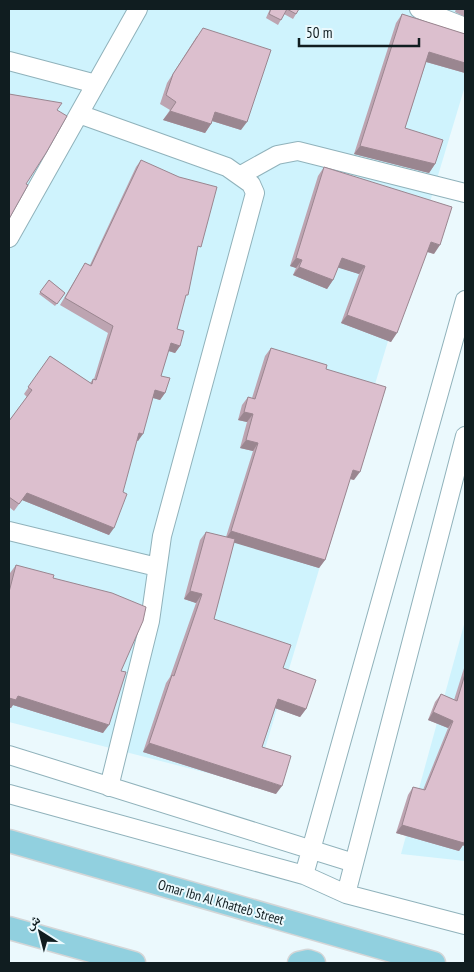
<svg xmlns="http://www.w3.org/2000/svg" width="474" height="972" font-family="'PT Sans Narrow','Noto Naskh Arabic',sans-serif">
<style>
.built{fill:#cff3fd}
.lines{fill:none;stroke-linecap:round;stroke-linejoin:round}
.minor-casing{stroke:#90b2bb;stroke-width:20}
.major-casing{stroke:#d4d6d7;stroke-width:25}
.minor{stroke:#fff;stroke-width:18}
.major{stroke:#91d0df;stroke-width:22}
.wall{fill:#bda4b1}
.shaded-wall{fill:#9a8690}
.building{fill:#dcbfce;stroke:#9a8690}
.labels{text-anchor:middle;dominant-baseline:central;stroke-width:4;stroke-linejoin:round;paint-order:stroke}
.street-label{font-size:14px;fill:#101d20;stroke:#ebf9fd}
</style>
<rect width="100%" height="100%" fill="#ebf9fd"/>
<path class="built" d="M9,9h456v77l-211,699 -245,-63z
M465,621v240l-64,-7z"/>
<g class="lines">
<g class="minor-casing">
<path id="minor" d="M419,9l46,18
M9,61l87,23
M79,114l148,53 24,17 4,9 -93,343 -12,85 -41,166
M241,175l36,-20 21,-4 167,42
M9,238l129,-229
M9,531l148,36
M9,755l345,108
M9,794l295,81 42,19 119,31
M304,875l161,-575
M346,894l119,-458"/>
</g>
<g class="major-casing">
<path id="major" d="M9,841l425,122
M9,928l125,35
M299,963l9,-2 6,2"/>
</g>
<use href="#minor" class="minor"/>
<use href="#major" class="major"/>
</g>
<path class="wall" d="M270,9h29l-6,10 -9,-5 -6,11 -12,-7z
M456,9h9v8l-10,-5z
M402,14l63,20v39l-39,-11 -21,66 30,36 -6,9 -75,-19 42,-131z
M197,36l44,94 -29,-9 -1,3 -6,9 -42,-13 7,-10 -10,-6 7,-21z
M141,160l56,92 -20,77 3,17 -5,7 -7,-2 -7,25 4,17 -5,7 -7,-2 -15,43 -1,-1 -28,95 -87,-35 -8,11 -5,-4v-86l18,-24 -3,-3 26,-38 40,27 3,-4h1l14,-46 -48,-28 25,-42 5,2 46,-98z
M324,167l110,87 -7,-2 -36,90 -50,-19 18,-49 -21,-7 -5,13 -6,9 -34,-14 3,-7 -6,-2 28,-90z
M49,280l16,13 -10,13 -16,-12z
M271,348l55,21 28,111 -4,-1 -25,81 -6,8 -85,-26 -20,77 69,49 23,41 -6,8 -25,-9 -13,39 14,47 -133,-42 23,-69 4,-6 26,-74 -12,-4 16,-59 6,-8 20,5 27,-86 -13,-3 7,-26 -9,-2 4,-15 6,-8 4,1 13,-42z
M16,565l37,13 68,93 -18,62 -90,-28 -2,3h-2v-128l1,-7z
M465,665v182l-2,-2 -4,6 -63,-18 12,-38 5,-8 10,3 25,-62 -20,-8 7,-18 6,-8 13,6z"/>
<path class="shaded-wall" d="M429,52l36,11v10l-42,-12z
M170,111l41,13 -6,9 -42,-13z
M215,112l32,10 -6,8 -32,-10z
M360,146l75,18 -6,9 -75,-19z
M431,242l9,3 -6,9 -9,-3z
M296,258l6,2 -6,8 -6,-2z
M342,258l23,8 -6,8 -23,-7z
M299,267l34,13 -6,9 -34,-14z
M347,315l50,18 -6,9 -50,-19z
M171,343l9,3 -5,7 -9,-3z
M155,390l10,3 -5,7 -10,-3z
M244,412l9,2 -6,8 -9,-2z
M139,433l4,1 -5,7 -4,-1z
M246,440l12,3 -5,8 -13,-3z
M353,470l7,2 -6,8 -7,-2z
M27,493l87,35 -5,7 -87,-35z
M231,531l94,29 -6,8 -94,-28z
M190,591l12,3 -6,9 -12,-4z
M18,696l91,29 -6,8 -90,-28 -2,3h-2v-10z
M278,699l28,10 -6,8 -28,-10z
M433,712l20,9 -5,7 -20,-8z
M149,743l133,43 -6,8 -133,-42z
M402,825l63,13v9l-2,-2 -4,6 -63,-18z"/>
<path class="building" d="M271,9h28l-3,5 -9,-5 -6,11 -12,-6z
M402,14l63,20v29l-36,-11 -24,76 38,12 -8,24 -75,-18z
M203,28l68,22 -24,72 -32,-10 -4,12 -41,-13 6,-9 -10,-7 7,-21z
M9,94l53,9 -5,7 10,6 -21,37 -20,31 2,1 -19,34z
M141,160l38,17 38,10 -16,60 -3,-1 -10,49h-2l-9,34 7,2 -4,15 -9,-3 -10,33 9,2 -5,15 -10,-3 -12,44 -4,-1 -16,59 4,2 -13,34 -87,-35 -8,11 -10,-7v-76l23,-31 -4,-3 22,-31 42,28 1,-5 3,1 17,-54 -48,-28 20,-35 6,3z
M324,167l128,40 -12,38 -9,-3 -34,91 -50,-18 18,-49 -23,-8 -9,22 -34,-13 3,-7 -6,-2z
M49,280l16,13 -8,11 -17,-12z
M271,348l56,17 -1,4 60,18 -26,85 -7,-2 -28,90 -94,-29 27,-88 -12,-3 7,-26 -9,-2 4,-15 7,2z
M206,532l29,7 -21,80 77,26 -8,23 33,12 -10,29 -28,-10 -16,48 29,9 -9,30 -133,-43 23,-68 2,1 28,-82 -12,-3z
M16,565l38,10 -1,3 59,15 34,14 -3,14 -22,50 5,1 -17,53 -91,-29 -2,4 -7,-2v-106z
M465,674v165l-1,4 -62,-18 11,-38 12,3 28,-69 -20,-9 8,-18 16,7z"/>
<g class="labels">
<g class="street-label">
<text transform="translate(221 902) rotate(16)">Omar Ibn Al Khatteb Street</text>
</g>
</g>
<rect width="474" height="972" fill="none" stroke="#101d20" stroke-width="20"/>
<g transform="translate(40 932) rotate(324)" stroke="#ebf9fd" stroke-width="4" paint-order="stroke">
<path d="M0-4L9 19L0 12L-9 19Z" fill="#101d20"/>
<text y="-8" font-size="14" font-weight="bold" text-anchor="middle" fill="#101d20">ش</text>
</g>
<path d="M299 38v8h120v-8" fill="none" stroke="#101d20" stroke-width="2.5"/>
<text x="306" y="38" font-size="15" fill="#101d20" stroke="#ebf9fd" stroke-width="4" paint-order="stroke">50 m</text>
</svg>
